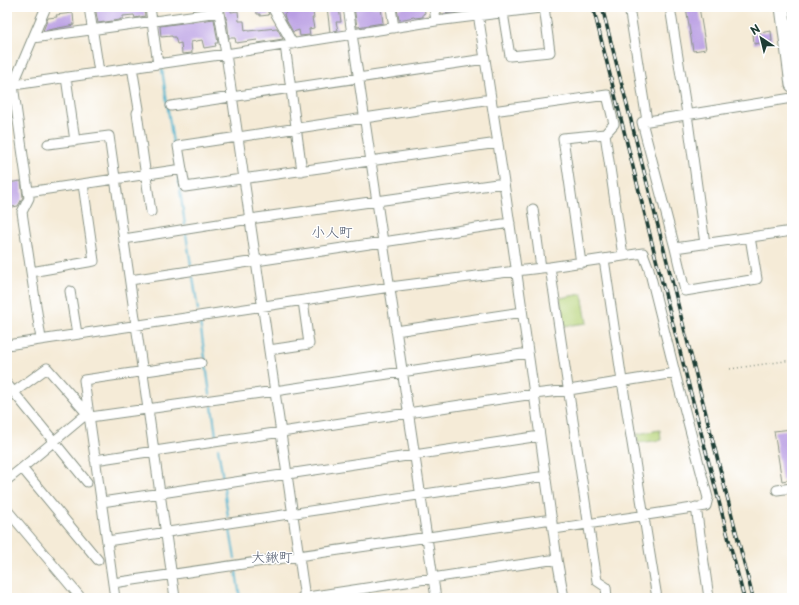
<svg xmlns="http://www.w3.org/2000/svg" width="799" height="605" font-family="'Playpen Sans','Klee One',sans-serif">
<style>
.green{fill:#b7d47a;stroke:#6b8857}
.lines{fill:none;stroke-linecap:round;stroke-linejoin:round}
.stream{stroke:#50b3cf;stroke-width:2}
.building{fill:#b99ee3}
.minor-casing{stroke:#8a9486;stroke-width:11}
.highway-casing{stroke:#8a9486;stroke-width:15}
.path{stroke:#8a9486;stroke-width:1.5;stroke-dasharray:1 3;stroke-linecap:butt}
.minor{stroke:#fff;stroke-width:9}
.highway{stroke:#fff;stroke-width:13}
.rail-casing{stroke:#1f3d34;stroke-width:3.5}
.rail{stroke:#fff;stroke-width:2;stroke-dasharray:6;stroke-linecap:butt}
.labels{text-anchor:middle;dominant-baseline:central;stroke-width:3;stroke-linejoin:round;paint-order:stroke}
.quarter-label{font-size:14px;fill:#555f71;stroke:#fff}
</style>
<rect width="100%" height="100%" fill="#fff"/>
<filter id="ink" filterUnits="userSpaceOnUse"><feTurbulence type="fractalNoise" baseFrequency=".025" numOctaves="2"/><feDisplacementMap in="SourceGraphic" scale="8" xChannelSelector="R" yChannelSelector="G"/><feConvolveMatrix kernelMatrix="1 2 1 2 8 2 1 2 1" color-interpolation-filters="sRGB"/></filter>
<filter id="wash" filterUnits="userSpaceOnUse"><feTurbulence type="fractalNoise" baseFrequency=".012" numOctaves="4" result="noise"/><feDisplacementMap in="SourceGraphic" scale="16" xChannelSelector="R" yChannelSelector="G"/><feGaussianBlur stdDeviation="0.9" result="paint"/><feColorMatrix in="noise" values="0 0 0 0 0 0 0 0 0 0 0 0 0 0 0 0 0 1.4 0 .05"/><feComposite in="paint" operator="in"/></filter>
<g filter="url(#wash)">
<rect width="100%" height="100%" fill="#f5ebd7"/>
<path class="green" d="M582,294l5,29 -23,3 -4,-28z
M660,430l1,10 -23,3 -1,-9z"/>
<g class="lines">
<path class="stream" d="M162,69l14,95
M178,176l7,49
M186,234l5,31
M193,277l5,33
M200,322l10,72
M212,406l4,30
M218,448l5,31
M224,487l4,30
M230,530l5,29
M236,571l4,27"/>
</g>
<g id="blocks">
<path class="building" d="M95,7h10l1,2h2l16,-2h20l1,9 -10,2 -1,-3 -11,1v3h-3v1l-22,3z
M224,7h7v5l7,-1 1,10h5l1,10 3,-1v1l29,-3 6,11 -25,4 -1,-3 -21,3 -1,-5h-6l-2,-19h-1z
M256,7h10l3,8 -9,1v-2h-3z
M285,7h27l2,11h-2l2,10 -5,1 1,6 -10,1 -1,-6 -6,2 -8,-14 -1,-4 2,-1z
M327,7h12l2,15h-5l2,8 -8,2z
M354,7h27l2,16 -26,4z
M406,7h18l1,6 -2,1v3l-8,1 -1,-1 -15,3 -2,-11z
M457,7h14v4l-30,3v-4l16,-2z
M686,7h13l7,42 -13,2z
M73,13l1,12 -31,6 5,-13 9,-1 -1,-2z
M214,19l4,24h-3l1,3 -12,2 -2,-8 -11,2 1,11 -10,1 -1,-11 -4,1 -2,-7h-3v-1l-11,1 -1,-11z
M771,31l1,10 -18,3 -1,-10z
M21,181l2,16 -5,9 -11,2v-25z
M792,429v50l-10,2 -8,-50z"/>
</g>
</g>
<g filter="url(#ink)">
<use href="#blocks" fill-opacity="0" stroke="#8a9486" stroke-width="1"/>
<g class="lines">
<g class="minor-casing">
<path id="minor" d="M89,7l10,65
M150,7l8,57
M218,7l8,47 18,125 61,419
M272,7l21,37
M348,7l88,591
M391,7l3,21
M434,7l2,14
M477,7l27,176 36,253 17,123 7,39
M629,7l18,114
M670,7l17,107 18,130
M503,13l7,43 40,-4 -6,-45
M33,38l186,-26
M285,45l17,126
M132,67l7,42 -2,4 14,99
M66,77l9,64
M7,86l219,-32 210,-33 112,-14
M491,99l-313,47 7,41 313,-44
M171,106l314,-47
M493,111l114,-16 7,29 -9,10 18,122
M48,144l61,-8 66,462
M28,192l154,-23
M533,209l8,59
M750,237l7,42 -72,12 -10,-43 -33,-126 150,-24
M124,239l126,-20 254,-36
M675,248l117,-17
M604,259l18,122 35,217
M581,263l-18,-125 42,-4
M550,267l47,314 9,6 1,11
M31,272l63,-11 -11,-77
M130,280l126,-19 254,-38
M70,291l7,43
M396,331l126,-19
M41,339l-19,-127 7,-14 -16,-113 33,-78
M7,345l383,-58 126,-16 34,-4 93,-14 6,16 26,104 33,125 -2,8 -152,23
M269,350l40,-6 -6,-43
M7,384l80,98
M14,392l33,-24 43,49
M95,460l439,-66 35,-4 106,-17
M22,468l76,92
M7,480l15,-12 61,-51h7l185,-26 253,-38
M777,490l15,-2
M102,502l438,-66
M696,507l13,91
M7,510l74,88
M107,541l439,-65
M113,583l439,-64
M115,598l-31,-218 117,-17
M301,598l256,-39"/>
</g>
<g class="highway-casing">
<path id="highway" d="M782,7l10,78"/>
</g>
<path class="path" d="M730,369l62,-9"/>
<use href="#minor" class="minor"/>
<use href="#highway" class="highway"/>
<g class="rail-casing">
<path id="rail" d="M593,7l62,248 89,343
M602,7l151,591"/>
</g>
<use href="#rail" class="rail"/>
</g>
</g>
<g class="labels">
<g class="quarter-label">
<text x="332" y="231">小人町</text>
<text x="272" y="556">大鍬町</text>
</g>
</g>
<rect width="799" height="605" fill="none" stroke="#fff" stroke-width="24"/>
<g transform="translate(761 38) rotate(325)" stroke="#ffffff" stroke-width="3" paint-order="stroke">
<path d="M0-3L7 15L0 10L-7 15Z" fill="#1f3d34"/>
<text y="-6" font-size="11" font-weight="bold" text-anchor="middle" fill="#1f3d34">N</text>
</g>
</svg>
